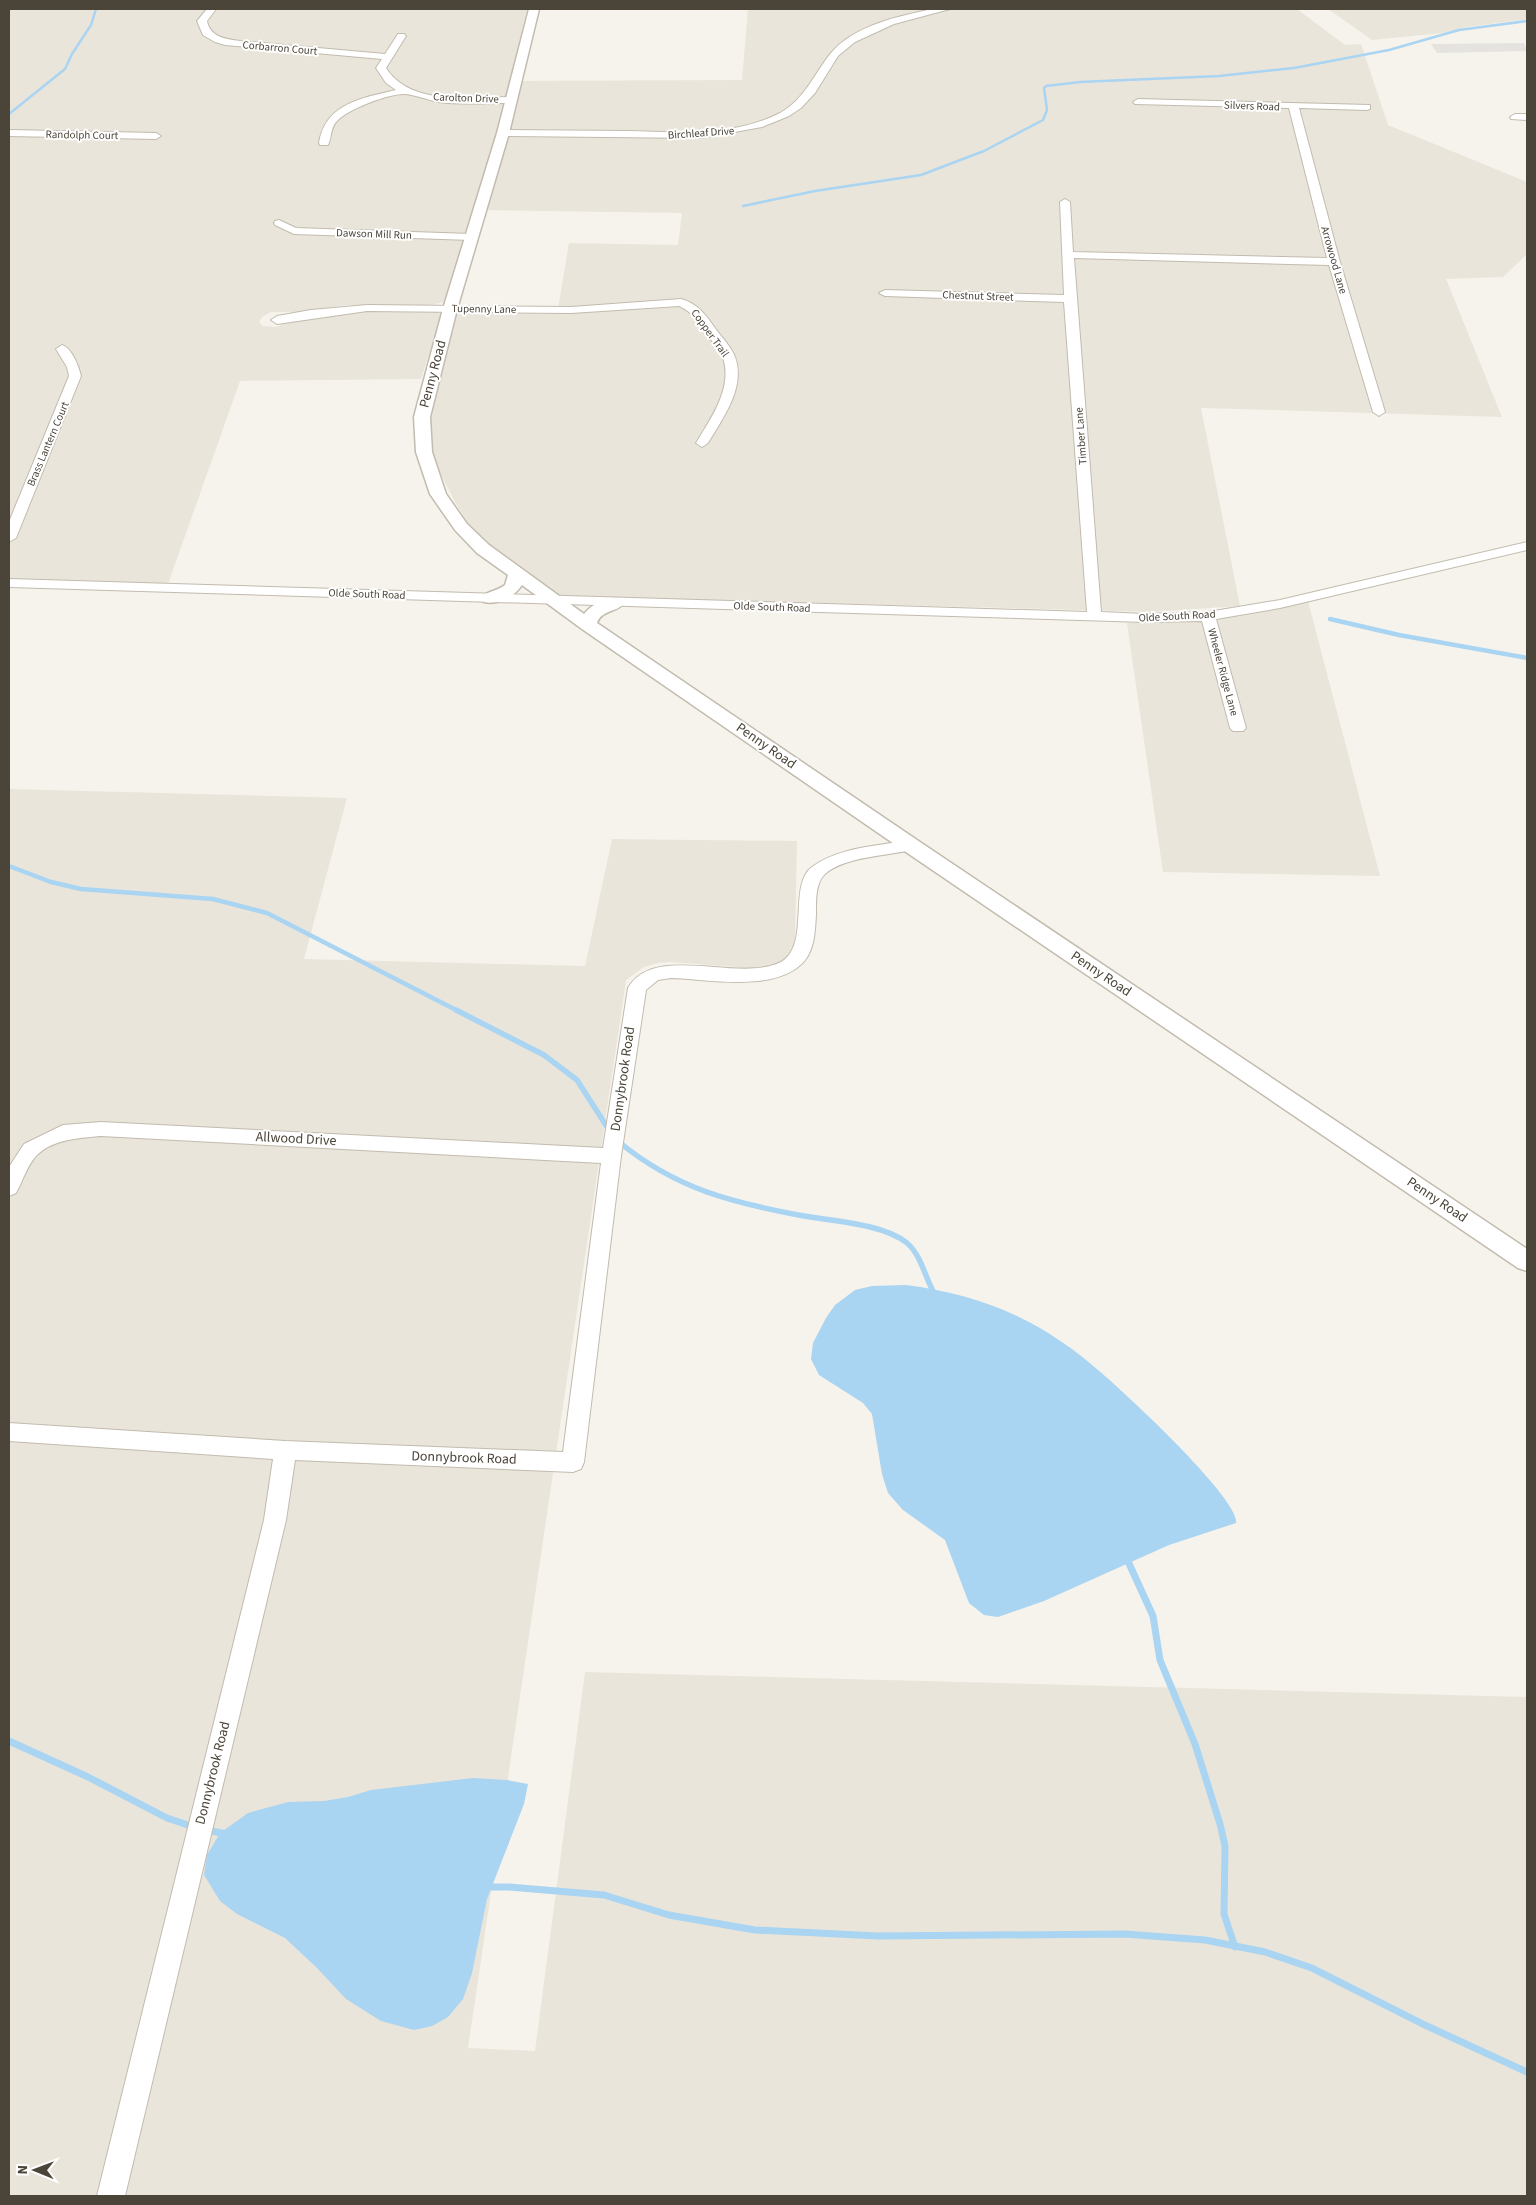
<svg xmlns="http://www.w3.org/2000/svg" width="1536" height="2205" font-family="'Source Sans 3',sans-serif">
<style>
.residential{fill:#eae5da}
.parking{fill:#e5e3e0}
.water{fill:#a9d4f2}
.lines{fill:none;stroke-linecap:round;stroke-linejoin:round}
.stream-far3{stroke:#a9d4f2;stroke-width:2.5}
.stream-far2{stroke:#a9d4f2;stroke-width:4.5}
.stream-far1{stroke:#a9d4f2;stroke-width:5.5}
.stream{stroke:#a9d4f2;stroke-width:7}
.minor-casing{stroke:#c2bbae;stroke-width:2}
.tertiary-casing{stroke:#c2bbae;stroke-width:3}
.minor{fill:#fff;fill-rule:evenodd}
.tertiary{fill:#fff;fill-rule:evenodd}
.labels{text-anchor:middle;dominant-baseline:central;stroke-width:4;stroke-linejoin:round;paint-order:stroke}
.far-street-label{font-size:11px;fill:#4b4439;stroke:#fff}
.street-label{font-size:14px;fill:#4b4439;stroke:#fff}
</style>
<rect width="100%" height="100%" fill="#f6f3ec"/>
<path class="residential" d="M9,9l518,1 -18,71 233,-1 6,-71h549l48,36 16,-1 27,81 139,57v72l-24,23 -57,2 56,138 -301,-9 39,198 -87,6 -591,-16 -45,-27 -26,-18 -19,-21 -17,-28 -23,-46 -4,-27 5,-31 22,-83 9,-2 93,1 12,-71 109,2 4,-32 -208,-3 -30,92 -14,3h-85l-47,7h-27l-9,5 -3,5 4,4 14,1 13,-6 68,-10h76l5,2 2,4 -20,62 -181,2 -72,203 -159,-5z
M1328,9h199v10l-60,8 -24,6 -71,7z
M1308,601l72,275 -217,-4 -36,-249 89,-4z
M9,789l338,9 -43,161 281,7 27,-127 185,2 -2,102 -6,14 -11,8 -14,4 -94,-7 -12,1 -14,4 -18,13 -158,1068 67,3 50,-379 942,25v499h-1518z"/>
<path class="parking" d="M1524,43l3,8 -90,2 -6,-9z"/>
<path class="water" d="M906,1285c39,5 78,15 113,32 28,13 56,33 79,53 23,19 142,129 138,153l-67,22 -125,56 -46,16 -14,-2 -15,-12 -24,-63 -42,-30 -15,-17 -6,-19 -10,-60 -9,-11 -44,-28 -8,-16 2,-16 13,-25 9,-13 20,-15 17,-4z
M473,1778l34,2 21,4 -4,20 -37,95 -15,74 -9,26 -15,18 -16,9 -18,4 -33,-9 -35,-22 -29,-31 -32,-30 -48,-24 -17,-13 -16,-26 3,-20 13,-22 28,-20 40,-11 36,-1 24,-4 23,-7z"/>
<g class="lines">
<path class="stream-far3" d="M9,114l56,-45 7,-15 19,-29 5,-16
M743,206l72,-15 106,-16 63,-24 59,-31 4,-10 -3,-22 2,-2 34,-4 139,-6 75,-8 95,-18 70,-20 68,-9"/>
<path class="stream-far2" d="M1330,619l69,16 128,23
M9,866l42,16 30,7 132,10 54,14 191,98"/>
<path class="stream-far1" d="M456,1010l88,45 33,25 32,50
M619,1142c57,47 114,61 185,74 29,5 80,8 103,27 14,12 18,34 27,50"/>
<path class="stream" d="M1126,1557l27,59 7,44 35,84 25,80 5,22 -1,68 11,33
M9,1741l79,36 79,41 27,9
M207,1830l19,4
M484,1887h25l95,8 65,20 86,15 123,6 247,-2 80,6 60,12 47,16 115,58 100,46"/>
<g class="minor-casing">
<path id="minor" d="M207,9h9l-9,12c3,16 18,18 33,20l145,13 13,-20h6l2,2 -20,32c24,38 85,30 125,29l5,3 -5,3c-24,0 -49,2 -73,-1 -9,-2 -26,-8 -34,-8 -16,0 -56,15 -67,27 -7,7 -5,16 -9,24h-8l-1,-2c6,-40 44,-45 77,-53l-10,-7 -10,-15 6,-9 -157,-14 -10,-3 -12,-7 -6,-14z
M933,9h17l-56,15 -39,18 -17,14 -23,37 -14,15 -12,8 -27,11 -60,11 -199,-2 -5,-3 5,-3c42,0 83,1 125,1 50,1 106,6 152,-18 25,-14 34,-39 51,-60 24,-28 68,-37 102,-44z
M1138,99l232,6v4l-3,1 -68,-2 41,154 45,150 -6,4 -6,-4 -44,-147 -255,-7 27,354 44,2 63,-2 72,-12 247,-58v8l-247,58 -64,11 30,109 -3,3h-10l-3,-3 -28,-107 -57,1 -1136,-35v-8l1078,33 -23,-310 -179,-6 -6,-3 6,-3 179,5 -4,-93 5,-3 5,3 3,50 254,6 -38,-150 -154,-4 -2,-2z
M1515,114h12v6l-16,-1 -1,-2z
M9,130l147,3 5,3 -5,3 -147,-3z
M279,220l17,8 175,6 6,3 -6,3 -177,-6 -19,-9 -1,-2 1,-2z
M681,299c16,4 25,16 34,29 7,10 16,18 20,29 11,30 -12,61 -27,86l-6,4 -6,-4c15,-25 37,-55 27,-85 -3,-8 -9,-15 -15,-22 -8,-12 -15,-24 -29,-30l-108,7 -204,-2 -90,13 -6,-4 6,-4 34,-6 56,-5 204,2z
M62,345c10,3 17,22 19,31l-65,162 -7,4v-20l60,-146 -2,-9 -11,-18z
M910,840l6,1 2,4 -2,4c-27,7 -71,7 -91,25 -10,9 -9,29 -9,41 -1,14 -1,31 -10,44 -27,35 -97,20 -135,19l-13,2 -12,10 -25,166 -37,306 -3,7 -8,3 -278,-12 -9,60 -161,676h-28l167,-676 9,-61 -264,-18v-18l276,18 278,11 38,-289 -500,-27c-21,2 -48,3 -64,19 -10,10 -14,26 -21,38l-7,3v-29l15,-23 39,-19 38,-3 502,26 25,-160c26,-45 109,-6 151,-25 33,-15 8,-78 33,-96 27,-20 66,-21 98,-27z"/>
</g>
<g class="tertiary-casing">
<path id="tertiary" d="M529,9h10l-30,124 -52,176 -27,108 2,35 14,42 21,30 22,21 95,69c8,-10 24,-18 37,-15l3,4c-7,10 -22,6 -27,20l320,217 610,409v22l-9,-3 -615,-418 -321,-221 -60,-44c-8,12 -24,20 -38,17l-3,-4c5,-7 17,-7 24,-13l3,-10 -31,-22 -22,-23 -25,-36 -14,-42 -2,-35 29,-108 54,-176z"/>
</g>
<use href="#minor" class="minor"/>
<use href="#tertiary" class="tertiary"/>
</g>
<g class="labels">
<g class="far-street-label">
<text transform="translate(280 48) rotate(5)">Corbarron Court</text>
<text transform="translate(466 98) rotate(2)">Carolton Drive</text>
<text transform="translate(1252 106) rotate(2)">Silvers Road</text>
<text transform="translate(701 133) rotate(-4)">Birchleaf Drive</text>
<text transform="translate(82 135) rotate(1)">Randolph Court</text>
<text transform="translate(374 234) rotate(2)">Dawson Mill Run</text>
<text transform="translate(1334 260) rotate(74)">Arrowood Lane</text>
<text transform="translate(978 296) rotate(2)">Chestnut Street</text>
<text transform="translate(484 309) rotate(1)">Tupenny Lane</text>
<text transform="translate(710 333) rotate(54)">Copper Trail</text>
<text transform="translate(1081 436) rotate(-94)">Timber Lane</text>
<text transform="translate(48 444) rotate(-67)">Brass Lantern Court</text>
<text transform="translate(367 594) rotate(2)">Olde South Road</text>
<text transform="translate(772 607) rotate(2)">Olde South Road</text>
<text transform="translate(1177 616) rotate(-3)">Olde South Road</text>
<text transform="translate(1223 672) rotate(75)">Wheeler Ridge Lane</text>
</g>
<g class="street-label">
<text transform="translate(433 374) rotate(-75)">Penny Road</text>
<text transform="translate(766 746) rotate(35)">Penny Road</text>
<text transform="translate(1101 974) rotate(34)">Penny Road</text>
<text transform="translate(623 1079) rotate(-82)">Donnybrook Road</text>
<text transform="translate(296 1139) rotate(3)">Allwood Drive</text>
<text transform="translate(1437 1200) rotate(34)">Penny Road</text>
<text transform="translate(464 1458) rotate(2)">Donnybrook Road</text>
<text transform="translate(213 1773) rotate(-76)">Donnybrook Road</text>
</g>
</g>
<rect width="1536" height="2205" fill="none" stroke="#4b4439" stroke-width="20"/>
<g transform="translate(35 2170) rotate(271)" stroke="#ffffff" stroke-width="4" paint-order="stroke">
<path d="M0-4L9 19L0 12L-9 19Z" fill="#4b4439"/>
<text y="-8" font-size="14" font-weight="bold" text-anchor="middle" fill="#4b4439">N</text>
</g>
</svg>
